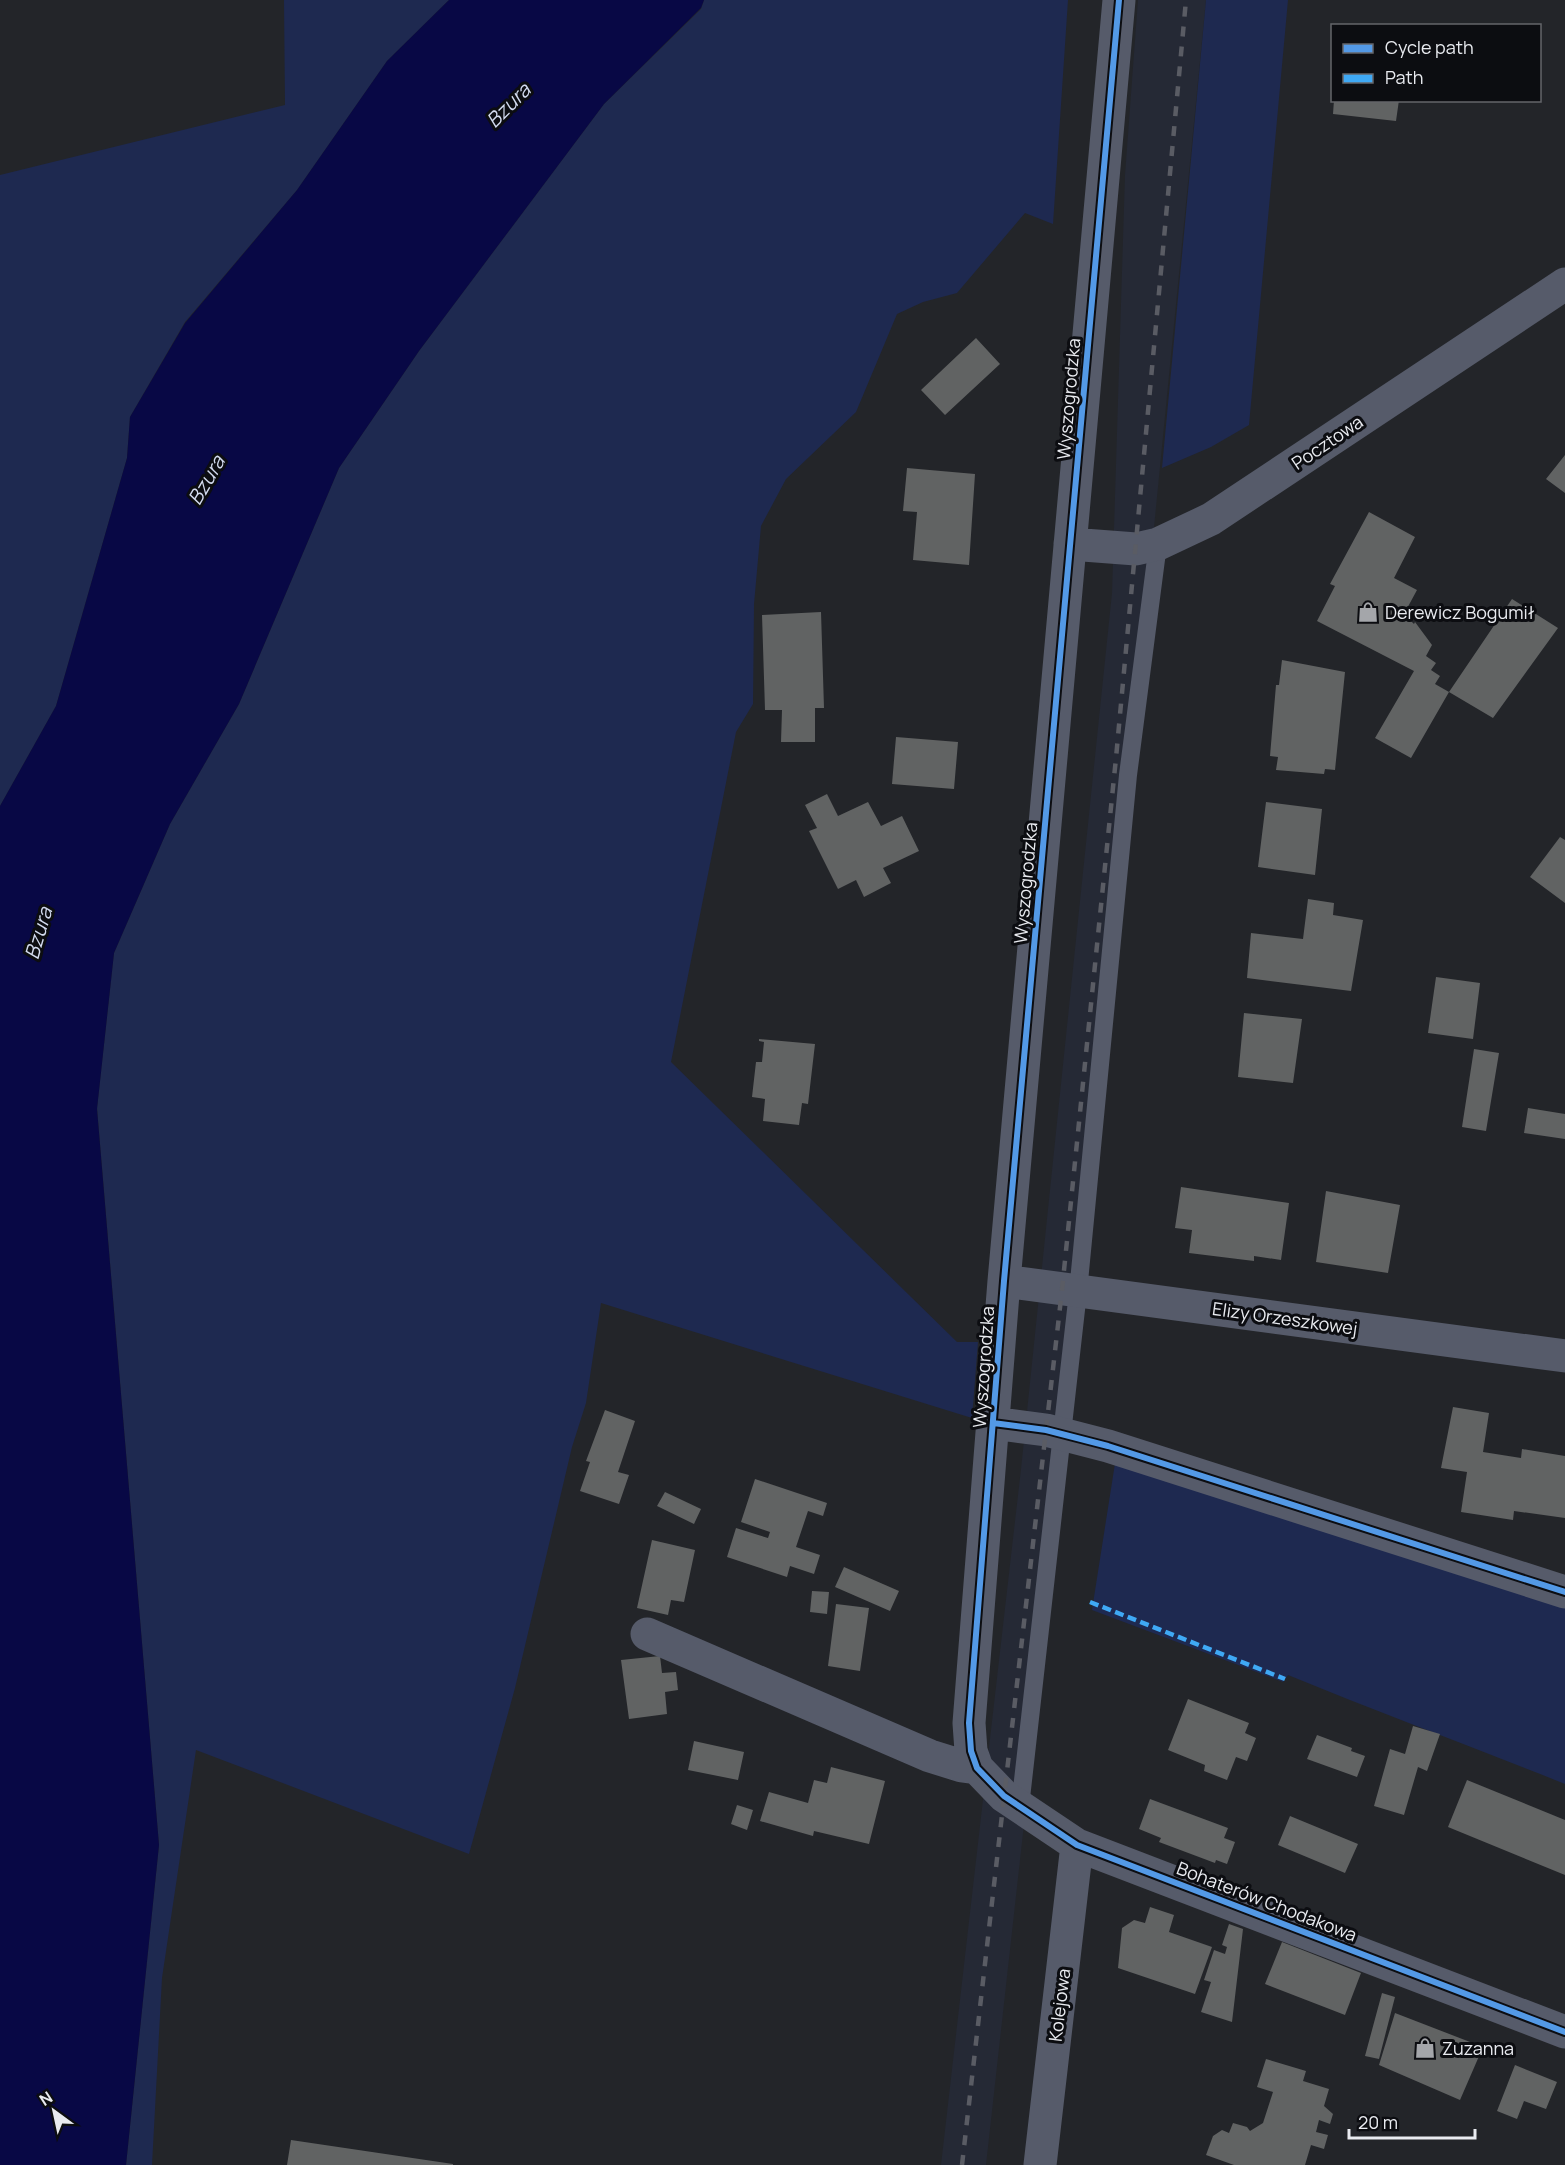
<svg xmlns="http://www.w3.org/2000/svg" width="1565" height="2165" font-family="Manrope,sans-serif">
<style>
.built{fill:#252935}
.green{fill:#1e2950}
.water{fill:#080845}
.building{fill:#616363}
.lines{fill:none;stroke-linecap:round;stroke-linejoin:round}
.lane{stroke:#565b6a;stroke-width:18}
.street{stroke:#565b6a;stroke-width:33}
.rail{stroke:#5a5c64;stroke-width:4.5;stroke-dasharray:10 10;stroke-linecap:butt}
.quiet{stroke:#3fa9f5;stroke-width:4.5;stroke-dasharray:9 4.5;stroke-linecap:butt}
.cycleway-casing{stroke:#0c0d11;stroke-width:10}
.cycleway{stroke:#5399e6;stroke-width:6}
.labels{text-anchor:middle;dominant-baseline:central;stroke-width:6;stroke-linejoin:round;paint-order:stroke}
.street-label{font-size:18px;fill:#e9ebf0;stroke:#0c0d11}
.poi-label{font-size:18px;fill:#e9ebf0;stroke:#0c0d11;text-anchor:start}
.water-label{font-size:20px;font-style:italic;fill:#d3dbef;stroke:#0c0d11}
</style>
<rect width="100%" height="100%" fill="#232529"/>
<path class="built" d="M1138,0h68l-163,1654 -57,511h-45l80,-696 91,-876 13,-418z"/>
<path class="green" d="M284,0h165l-62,61 -90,129 -112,132 -55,95 -3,41 -71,248 -56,100v-631l285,-70z
M704,0h364l-15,224 -28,-11 -68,80 -34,9 -26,12 -41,98 -70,67 -25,47 -7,78 -1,100 -17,28 -65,330 286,280h21l-6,76 -371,-115 -15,100 -14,44 -57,241 -46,166 -273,-104 -34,228 -10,187h-26l33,-320 -62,-737 17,-155 56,-129 69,-120 100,-236 80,-117 185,-247 97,-95z
M1206,0h82l-39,425 -38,22 -49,21z
M1116,1457l449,142v185c-92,-37 -185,-71 -277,-109l-5,7 -191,-72z"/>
<path class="water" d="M449,0h255l-3,8 -97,96 -185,247 -80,117 -100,236 -69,120 -56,129 -17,156 62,736 -33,320h-126v-1359l56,-100 71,-248 3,-41 55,-94 112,-133 90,-129z"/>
<path class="building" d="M1334,100h65l-3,21 -63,-7z
M976,338l24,26 -55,51 -24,-25z
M1565,455v38l-19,-14z
M907,468l68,6 -6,91 -56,-5 4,-48 -14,-1z
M1369,512l46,25 -21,41 23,12 -13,24 10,10 1,-2 17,23 -6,11 10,7 -5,7 9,6 -5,8 14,8 -38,66 -36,-20 39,-67 -97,-50 18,-35 -5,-2z
M1512,599l46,29 -65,90 -44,-26z
M821,612l3,96h-9v34h-34l1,-32h-17l-3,-95z
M1282,660l63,12 -10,98 -10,-1 -1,5 -48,-4 2,-13 -8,-1 6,-71h3z
M896,737l62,5 -4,47 -62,-5z
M827,794l11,22 30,-14 13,24 21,-10 17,35 -36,17 8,15 -27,14 -8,-17 -18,9 -29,-58 8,-3 -12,-23z
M1266,802l56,7 -7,66 -57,-8z
M1560,837l5,3v63l-35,-26z
M1308,899l26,4 -1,12 30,5 -12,71 -104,-13 4,-45 52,6z
M1436,977l44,6 -7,56 -45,-6z
M1244,1013l58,6 -9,64 -55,-6z
M759,1039l56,5 -7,60 -6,-1 -3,22 -36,-4 2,-22 -13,-2 4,-35h6l2,-20 -5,-1z
M1474,1049l25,4 -13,78 -24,-4z
M1528,1108l37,6v25l-41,-6z
M1181,1187l108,16 -8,57 -27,-4v5l-65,-8 3,-23 -17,-2z
M1326,1191l74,14 -12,68 -72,-11z
M1453,1407l36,6 -6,39 38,6 1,-9 43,7v62l-51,-7 -1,9 -52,-8 6,-40 -26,-4z
M605,1410l30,11 -17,51 11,3 -10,29 -39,-13 10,-29 -4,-1z
M755,1479l72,24 -4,13 -15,-5 -12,36 24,8 -6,19 -24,-8 -3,11 -60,-20 9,-29 32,10 2,-6 -29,-10z
M665,1492l36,17 -7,15 -37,-18z
M652,1540l43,10 -11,52 -13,-2 -3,15 -31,-7z
M844,1567l55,24 -9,20 -55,-24z
M812,1591l17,1 -2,22 -17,-2z
M836,1604l33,4 -9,63 -32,-5z
M660,1656l2,17 14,-1 2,18 -13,2 2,22 -38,5 -8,-59z
M1188,1699l61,24 -4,10 11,5 -9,23 -11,-4 -9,23 -23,-9 1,-6 -37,-15z
M1413,1726l27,8 -13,37 -9,-4 -14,48 -30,-9 16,-57 15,5z
M1317,1735l35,13 -1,3 14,5 -8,21 -50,-18z
M694,1741l50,11 -6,28 -50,-10z
M831,1767l54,14 -16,63 -55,-13 -1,5 -53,-15 9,-29 39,11 6,-23 13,3z
M1467,1780l98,40v55l-117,-48z
M1150,1799l78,29 -4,10 11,4 -8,22 -11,-4 -1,3 -56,-21 2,-4 -22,-9z
M737,1805l16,5 -6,20 -16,-6z
M1290,1816l68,28 -13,29 -67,-28z
M1150,1907l24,8 -5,17 43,15 -17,47 -77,-26 4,-40 12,-8 11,3z
M1229,1924l14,5 -11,93 -31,-10 10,-30 -7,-2 10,-30 11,4 2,-7 -5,-2z
M1282,1942l79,31 -16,42 -80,-31z
M1382,1993l13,4 -16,62 -14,-3z
M1395,2013l88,34 -23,53 -81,-35z
M1266,2059l40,12 -3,10 26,8 -5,17 9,8 -3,10 -11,-4 -3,12 12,3 -4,14 -13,-4 -6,20h-71l-28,-10 7,-19 9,-6 7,3 4,-10 14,4 3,4 13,-8 10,-31 -16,-5z
M1515,2065l42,17 -11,27 -22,-8 -7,18 -20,-8z
M291,2140l162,24v1h-166z"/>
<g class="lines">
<path class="lane" d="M1020,1807l58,-515 50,-517 30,-231"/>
<path class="street" d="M1119,0l-115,1281 -35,442 2,28 6,17 27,28 73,49 488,187
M1070,544l66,5 22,-5 53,-25 354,-235
M1004,1281l561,75
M993,1423l53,7 62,16 457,146
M647,1634l283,122 32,10 15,2
M1040,2165l37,-320"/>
<path class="rail" d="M962,2165l100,-875 54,-532 70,-758"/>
<path class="quiet" d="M1090,1602l195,77"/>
<g class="cycleway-casing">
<path id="cycleway" d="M1119,0l-115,1281 -35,442 2,28 6,17 27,28 73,49 488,187
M993,1423l53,7 62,16 457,146"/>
</g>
<use href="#cycleway" class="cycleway"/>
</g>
<defs>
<g id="shop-bare" transform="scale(1.62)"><path d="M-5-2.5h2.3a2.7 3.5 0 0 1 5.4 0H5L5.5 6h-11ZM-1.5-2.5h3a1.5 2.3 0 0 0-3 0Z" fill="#a4a6aa" stroke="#0c0d11" stroke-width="2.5" paint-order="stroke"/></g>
</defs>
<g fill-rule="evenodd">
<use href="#shop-bare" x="1368" y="612"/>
<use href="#shop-bare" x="1425" y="2048"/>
</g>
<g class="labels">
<g class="street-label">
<text transform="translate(1068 399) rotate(-85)">Wyszogrodzka</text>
<text transform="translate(1327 442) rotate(-34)">Pocztowa</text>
<text transform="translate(1025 883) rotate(-85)">Wyszogrodzka</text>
<text transform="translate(1285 1318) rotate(8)">Elizy Orzeszkowej</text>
<text transform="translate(983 1367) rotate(-86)">Wyszogrodzka</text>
<text transform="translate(1267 1901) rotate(21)">Bohaterów Chodakowa</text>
<text transform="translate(1059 2005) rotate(-83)">Kolejowa</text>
</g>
<g class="poi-label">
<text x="1385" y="612">Derewicz Bogumił</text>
<text x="1442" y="2048">Zuzanna</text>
</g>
<g class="water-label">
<text transform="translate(508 105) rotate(-45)">Bzura</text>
<text transform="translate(206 480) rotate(-60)">Bzura</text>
<text transform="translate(38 933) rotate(-74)">Bzura</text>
</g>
</g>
<rect x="1331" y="24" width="210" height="78" fill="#0c0d11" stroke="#64666a" stroke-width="1.5"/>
<rect x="1343" y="44" width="30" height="9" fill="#5399e6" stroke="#64666a" stroke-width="1.5"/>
<text x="1385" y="54" font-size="18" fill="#e9ebf0">Cycle path</text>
<rect x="1343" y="74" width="30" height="9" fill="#3fa9f5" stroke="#64666a" stroke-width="1.5"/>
<text x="1385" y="84" font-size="18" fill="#e9ebf0">Path</text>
<g transform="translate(54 2111) rotate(327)" stroke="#0c0d11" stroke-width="4.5" paint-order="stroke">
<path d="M0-4.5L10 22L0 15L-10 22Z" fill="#e9ebf0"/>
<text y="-9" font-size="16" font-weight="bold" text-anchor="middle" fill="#e9ebf0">N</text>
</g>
<path d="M1349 2129v9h126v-9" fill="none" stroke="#e9ebf0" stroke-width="3"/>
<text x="1358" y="2129" font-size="18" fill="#e9ebf0" stroke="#0c0d11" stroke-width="4.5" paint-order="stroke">20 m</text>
</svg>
